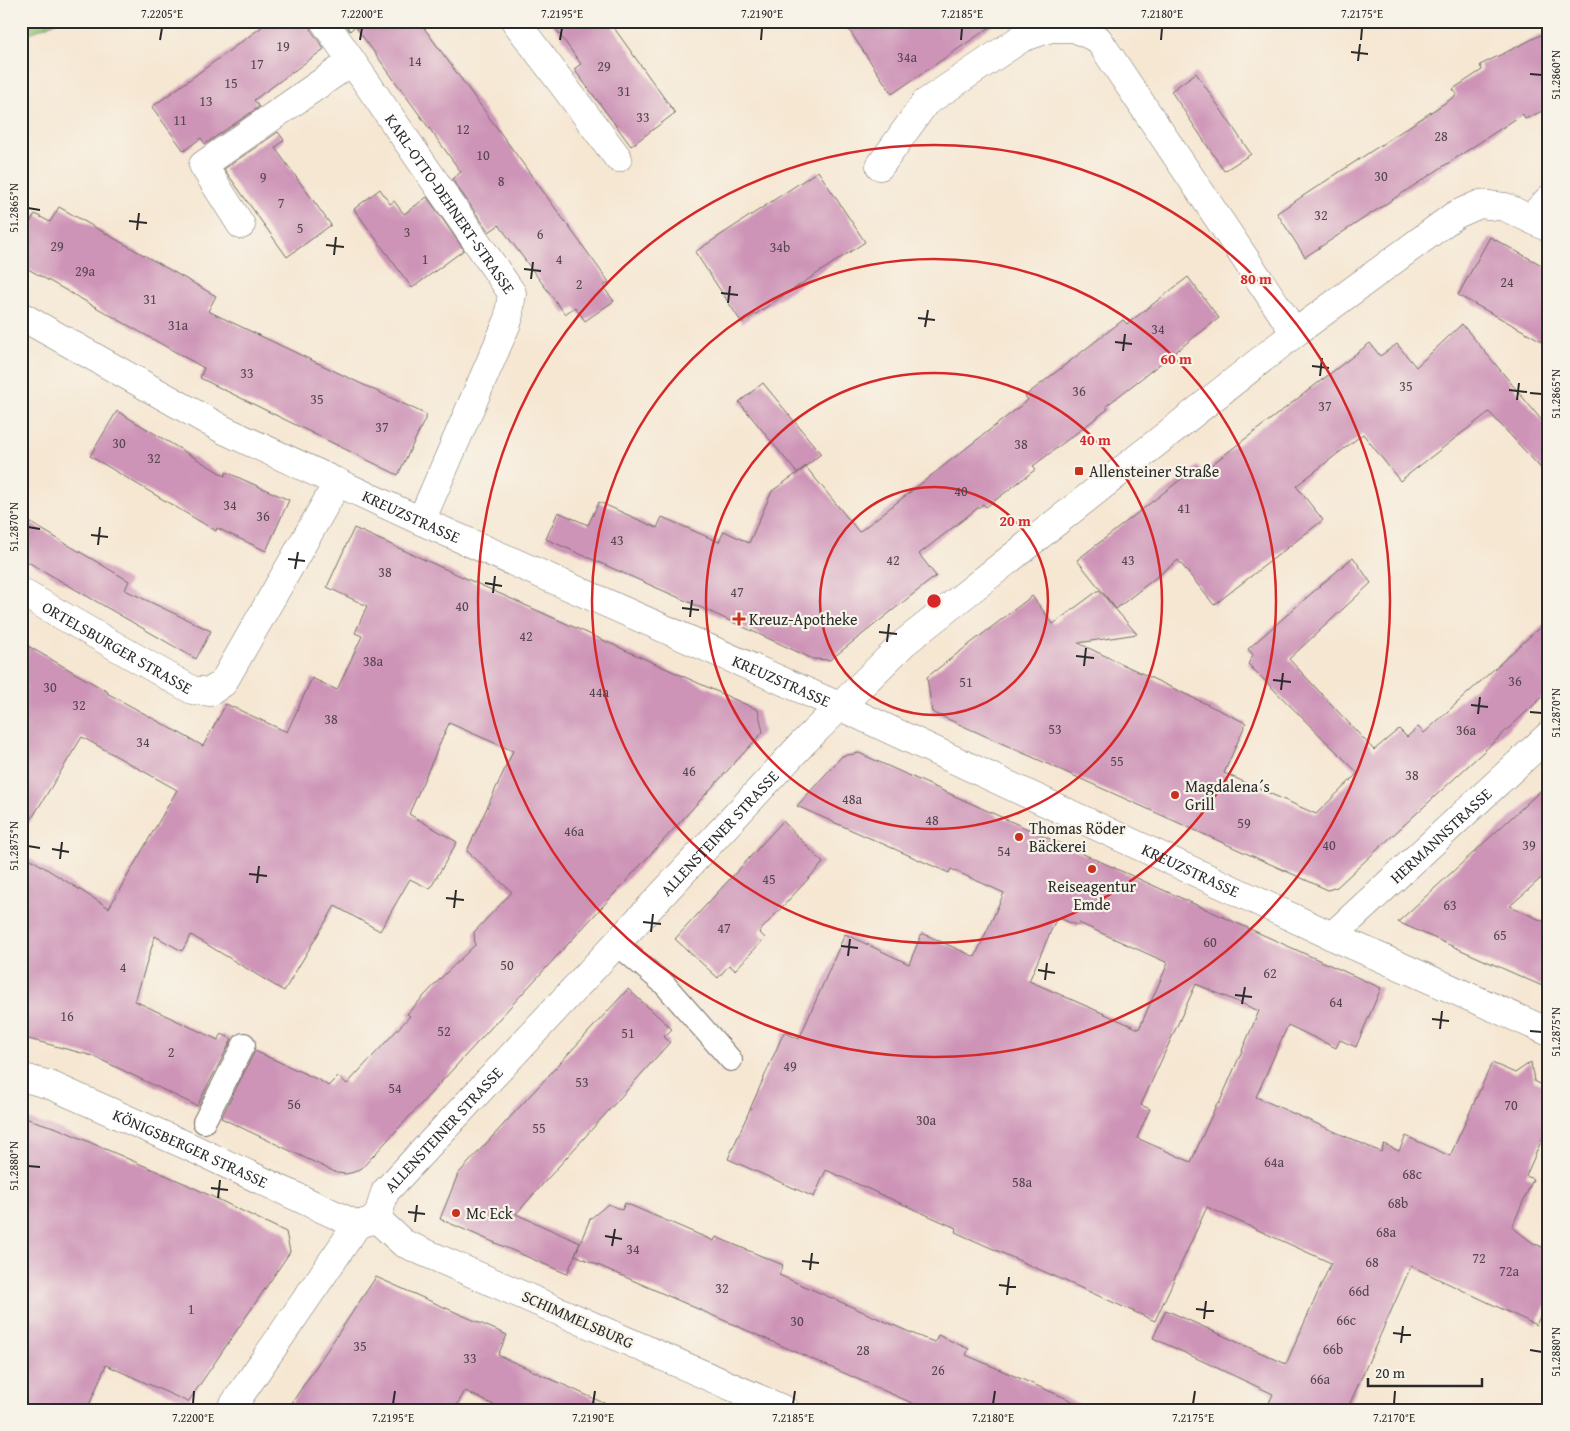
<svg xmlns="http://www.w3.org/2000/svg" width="1570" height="1431" font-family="'Gentium Book Plus',serif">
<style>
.green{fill:#98ca7b;stroke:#627a53}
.building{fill:#ce94b7;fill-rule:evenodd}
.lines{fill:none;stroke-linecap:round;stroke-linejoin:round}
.service-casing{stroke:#726d66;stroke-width:24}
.minor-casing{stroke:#726d66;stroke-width:29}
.tertiary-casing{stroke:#726d66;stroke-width:29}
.service{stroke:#fff;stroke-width:22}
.minor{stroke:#fff;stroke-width:28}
.tertiary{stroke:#fff;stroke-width:28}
.ticks{fill:none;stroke:#2b2b2b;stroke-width:2}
.ring{fill:none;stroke:#d62828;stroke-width:2.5}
.poi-dot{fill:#c8321e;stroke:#f7f3e8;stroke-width:2}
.labels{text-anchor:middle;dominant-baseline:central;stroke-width:4.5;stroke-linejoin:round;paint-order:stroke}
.number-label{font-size:14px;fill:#54454e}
.street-label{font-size:16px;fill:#2b2b2b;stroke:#f7f3e8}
.poi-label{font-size:16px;fill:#2b2b2b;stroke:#f7f3e8;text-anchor:start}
.centre{fill:#d62828;stroke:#f7f3e8;stroke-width:2.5}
.ring-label{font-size:15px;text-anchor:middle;font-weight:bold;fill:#d62828;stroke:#f7f3e8;stroke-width:4.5;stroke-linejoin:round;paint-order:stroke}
.neatline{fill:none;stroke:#2b2b2b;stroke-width:2}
.ticks-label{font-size:12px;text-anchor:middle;fill:#2b2b2b}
</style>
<rect width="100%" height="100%" fill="#f7f3e8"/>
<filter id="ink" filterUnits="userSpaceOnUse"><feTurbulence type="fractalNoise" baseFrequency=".02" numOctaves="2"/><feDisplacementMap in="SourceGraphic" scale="10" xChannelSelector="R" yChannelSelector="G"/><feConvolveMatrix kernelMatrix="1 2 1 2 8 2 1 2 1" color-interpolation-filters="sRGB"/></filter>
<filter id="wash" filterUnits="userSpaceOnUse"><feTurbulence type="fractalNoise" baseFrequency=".0096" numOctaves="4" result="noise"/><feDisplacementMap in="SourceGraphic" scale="20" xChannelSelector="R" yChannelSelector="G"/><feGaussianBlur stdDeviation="1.12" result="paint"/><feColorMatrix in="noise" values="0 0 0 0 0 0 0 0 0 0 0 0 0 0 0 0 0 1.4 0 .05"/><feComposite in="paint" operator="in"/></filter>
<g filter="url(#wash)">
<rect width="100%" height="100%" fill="#f6e7d3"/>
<path class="green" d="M21,21h34l1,1 -35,15z"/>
<g id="blocks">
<path class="building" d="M270,21h39l2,9 13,19 -70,51 5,7 -54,37 -4,-6 -17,13 -32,-44z
M343,21h76l190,261 -6,5 11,14 -29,20 -10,-14 -10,7 -66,-89 -10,7 -37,-53 9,-7 -106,-146 -5,5z
M550,21h59l66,92 -44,33 -57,-77 7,-5z
M843,21h156l-107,73z
M1549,31v77l-24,11 -2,-5 -218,143 -28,-44 180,-118 -4,-6 29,-19 -2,-5z
M1196,73l55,81 -27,17 -53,-80z
M278,132l6,8 -9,8 56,77 -44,32 -63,-88z
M818,171l47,71 -123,81 -47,-71z
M380,189l10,15 4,-3 10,13 23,-17 37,53 -52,38 -58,-79z
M59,207l157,89 -8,15 219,104 -29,60 -198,-97 4,-10 -183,-103v-27l14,-24 15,8z
M1490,237l59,32v76l-91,-50z
M1188,277l31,41 -113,88 2,3 -75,57 3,3 -26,20 -24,18 -3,-3 -64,50 17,22 -106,84 -17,-1 -122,-56 -145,-64 12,-27 30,13 11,-23 58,26 5,-11 57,25 5,-11 25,12 23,-52 34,-24 53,65 169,-132 -3,-4 98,-76 4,4z
M1462,324l87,105v48l-60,-65 -89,69 -37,-47 -67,52 27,34 -109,85 -36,-45 -62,49 -39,-49 121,-94 4,6 168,-129 10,13 17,-12 19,23z
M763,383l58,71 -24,19 -58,-71z
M117,411l108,65 1,-4 63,28 -23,51 -49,-23 -1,3 -126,-75z
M21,517l108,64 -4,9 86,41 -15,28 -175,-101z
M354,528l404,182 5,22 -401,436 -8,4 -8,2 -9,-1 -116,-55 34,-67 66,30 7,5 10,-10 9,8 63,-68 -3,-2 34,-36 34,-33 -1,-13 38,-40 -45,-41 46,-100 -64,-28 -40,91 48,28 -27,47 -20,-10 -30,52 -45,-25 -51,85 -93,-56 -9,16 -27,-15 -20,65 83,39 4,-6 10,5 -35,67 -104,-50 -72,-19v-184l88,55 68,-118 -95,-53 -61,99v-194l87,50 -1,1 96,53 23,-42 61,28 25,-54 25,12 25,-54 -7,-3 12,-27 -40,-19z
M1353,557l18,26 -82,76 85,91 25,-21 8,8 11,-10 6,6 125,-114v72l-212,196 -9,3 -396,-178 -5,-35 105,-81 21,28 46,-34 38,44 -59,9 168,80 -22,50 92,41 42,-41 -110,-109 5,-9 -5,-6z
M859,753l522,235 -25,59 -16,-7 -4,8 -48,-23 -32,72 125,55 3,-8 15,7 7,-15 44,20 42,-93 23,10 16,-11 3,19 15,7v35l-23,53 7,3 -21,48 21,16 16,7v48l-13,27 -125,-59 -64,144h-81l7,-16 -120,-56 13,-28 120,54 45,-101 -124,-56 -52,114 -200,-89 1,-4 -130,-58 -12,27 -86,-38 56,-127 15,7 46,-105 64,30 13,-31 53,24 29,-64 -53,-24 -2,4 -152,-67 45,-50zM1057,917l21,9 1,-3 89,40 -29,66 -110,-48zM1196,984l63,27 -40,93 -2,-1 -26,59 -54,-24 13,-29 -9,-4z
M1549,783v88l-39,35 39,18v65l-151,-67z
M783,821l40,42 -64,69 6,6 -30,32 -6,-5 -11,13 -43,-39z
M628,989l44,40 -8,8 6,5 -154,172 64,29 -13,31 -127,-55 18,-45z
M21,1117l36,11 129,56 100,48 4,20 -102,150 -82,-37 -19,45h-66z
M625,1203l89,38 2,-4 67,28 -4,10 144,63 12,4 3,-7 31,14 -3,6 127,55h-165l-353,-155 15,-36 18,-15 14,6z
M376,1277l131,58 -9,20 121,55h-115l-39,-19 -11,19h-167z"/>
</g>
</g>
<g filter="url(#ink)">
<use href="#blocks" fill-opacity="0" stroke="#726d66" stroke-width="1"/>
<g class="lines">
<g class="service-casing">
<path id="service" d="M617,944l48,41 66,75
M204,1122l40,-78"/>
</g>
<g class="minor-casing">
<g id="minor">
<path id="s1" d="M324,21l188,272 -4,28 -87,200"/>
<path d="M515,21l103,137"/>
<path d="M880,166l45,-63 97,-65 29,-10h23l24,11 197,294"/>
<path d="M1531,218l18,-19"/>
<path d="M241,225l-38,-60 148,-103"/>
<path id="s2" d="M21,316l203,114 197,91 418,185"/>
<path id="s3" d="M21,592l171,98 18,2 13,-9 115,-201"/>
<path id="s4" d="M21,1077l29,8 140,62 167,78"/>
<path d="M230,1410l127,-185 16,-5"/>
</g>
</g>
<g class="tertiary-casing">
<g id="tertiary">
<path id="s5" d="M839,706l493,230 217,96"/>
<path id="s6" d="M1332,936l217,-201"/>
<path id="s7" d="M785,1410l-382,-167 -26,-24 8,-27 418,-449 101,-100 391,-310 160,-118 25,-11 25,3 44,21"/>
</g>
</g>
<use href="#service" class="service"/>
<use href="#minor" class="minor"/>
<use href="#tertiary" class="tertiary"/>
</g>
</g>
<path class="ticks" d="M160,40l2,-12M360,40l2,-12M560,40l2,-12M761,40l1,-12M961,40l1,-12M1161,40l1,-12M1361,40l1,-12M1351,52l17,2M1358,61l2,-17M1530,74l12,1M28,208l12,2M129,221l18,2M137,230l2,-17M326,245l18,2M334,255l2,-18M524,269l17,2M531,279l2,-17M721,293l17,2M728,303l2,-17M918,318l17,2M925,327l3,-17M1115,342l17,2M1123,351l2,-17M1312,366l17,2M1320,376l2,-18M1509,390l18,2M1530,393l12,1M1517,400l2,-17M28,527l12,2M91,535l17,2M98,545l2,-18M288,559l17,2M295,569l3,-17M485,583l17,3M493,593l2,-17M682,608l17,2M690,617l2,-17M879,632l18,2M887,642l2,-18M1076,656l18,2M1084,666l2,-18M1273,680l18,2M1281,690l2,-17M1471,705l17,2M1530,712l12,1M1478,714l2,-17M28,846l12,2M52,849l17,3M60,859l2,-17M249,874l18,2M257,883l2,-17M446,898l18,2M454,908l2,-18M643,922l18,2M651,932l2,-18M841,946l17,2M848,956l2,-17M1038,970l17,3M1045,980l2,-17M1235,995l17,2M1242,1004l3,-17M1432,1019l17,2M1440,1029l2,-18M1530,1031l12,1M28,1166l12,1M211,1188l17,2M218,1198l2,-18M408,1212l17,2M415,1222l2,-17M605,1236l17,3M612,1246l3,-17M802,1261l17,2M810,1270l2,-17M999,1285l17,2M1007,1295l2,-18M1196,1309l18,2M1204,1319l2,-18M1393,1333l18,2M1401,1343l2,-17M1530,1350l12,2M193,1404l1,-13M393,1404l2,-13M593,1404l2,-13M793,1404l2,-13M993,1404l2,-13M1193,1404l2,-13M1394,1404l1,-13"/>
<g class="ring">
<circle cx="934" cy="601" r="114"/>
<circle cx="934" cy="601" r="228"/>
<circle cx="934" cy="601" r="342"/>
<circle cx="934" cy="601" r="456"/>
</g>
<g class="poi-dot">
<rect x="1074" y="466" width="10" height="10" rx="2.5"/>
<path d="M736.5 611.5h5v5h5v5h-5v5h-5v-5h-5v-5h5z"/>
<circle cx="1175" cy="795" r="5"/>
<circle cx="1019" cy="837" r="5"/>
<circle cx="1092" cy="869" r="5"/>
<circle cx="456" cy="1213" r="5"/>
</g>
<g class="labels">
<g class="number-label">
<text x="283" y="46">19</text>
<text x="907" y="57">34a</text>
<text x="415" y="61">14</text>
<text x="257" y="64">17</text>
<text x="604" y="66">29</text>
<text x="231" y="83">15</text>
<text x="624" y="91">31</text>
<text x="206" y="101">13</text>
<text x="643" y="117">33</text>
<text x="180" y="120">11</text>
<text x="463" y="129">12</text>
<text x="1441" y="136">28</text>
<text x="483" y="155">10</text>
<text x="1381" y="176">30</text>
<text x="263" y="177">9</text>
<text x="501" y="181">8</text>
<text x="281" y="203">7</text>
<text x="1321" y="215">32</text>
<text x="300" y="228">5</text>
<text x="407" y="232">3</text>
<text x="540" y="234">6</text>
<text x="57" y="246">29</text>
<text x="780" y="247">34b</text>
<text x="425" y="259">1</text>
<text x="559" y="259">4</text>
<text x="85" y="271">29a</text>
<text x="1507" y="282">24</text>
<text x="579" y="284">2</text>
<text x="150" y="299">31</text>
<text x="178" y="325">31a</text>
<text x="1158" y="329">34</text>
<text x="247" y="373">33</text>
<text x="1406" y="386">35</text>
<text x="1079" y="391">36</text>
<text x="317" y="399">35</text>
<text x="1325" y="406">37</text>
<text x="382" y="427">37</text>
<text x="119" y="443">30</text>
<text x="1021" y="444">38</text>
<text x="154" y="458">32</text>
<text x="961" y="491">40</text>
<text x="230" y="505">34</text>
<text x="1184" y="508">41</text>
<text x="263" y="516">36</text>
<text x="617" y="540">43</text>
<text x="893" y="560">42</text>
<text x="1128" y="560">43</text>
<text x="385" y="572">38</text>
<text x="737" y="592">47</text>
<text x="462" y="606">40</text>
<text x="526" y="636">42</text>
<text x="373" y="661">38a</text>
<text x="1515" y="681">36</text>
<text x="966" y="682">51</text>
<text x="50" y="687">30</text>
<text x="599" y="692">44a</text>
<text x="79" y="705">32</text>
<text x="331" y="719">38</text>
<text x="1055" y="729">53</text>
<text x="1466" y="730">36a</text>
<text x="143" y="742">34</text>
<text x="1117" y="761">55</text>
<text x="689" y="771">46</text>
<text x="1412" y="775">38</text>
<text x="852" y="799">48a</text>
<text x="932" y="820">48</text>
<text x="1244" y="823">59</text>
<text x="574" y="831">46a</text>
<text x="1329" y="845">40</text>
<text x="1529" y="845">39</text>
<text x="1004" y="851">54</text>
<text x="769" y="879">45</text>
<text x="1450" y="905">63</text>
<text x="724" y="928">47</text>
<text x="1500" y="935">65</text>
<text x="1210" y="942">60</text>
<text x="507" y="965">50</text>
<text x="123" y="967">4</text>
<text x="1270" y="973">62</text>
<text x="1336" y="1002">64</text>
<text x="67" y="1016">16</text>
<text x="444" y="1031">52</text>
<text x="628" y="1033">51</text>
<text x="171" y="1052">2</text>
<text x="790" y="1066">49</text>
<text x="582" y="1082">53</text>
<text x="395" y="1088">54</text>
<text x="294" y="1104">56</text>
<text x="1511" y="1105">70</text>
<text x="926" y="1120">30a</text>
<text x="539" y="1128">55</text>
<text x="1274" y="1162">64a</text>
<text x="1412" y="1174">68c</text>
<text x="1022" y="1182">58a</text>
<text x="1398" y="1203">68b</text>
<text x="1386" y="1232">68a</text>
<text x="633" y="1249">34</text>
<text x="1479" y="1258">72</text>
<text x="1372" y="1262">68</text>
<text x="1509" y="1271">72a</text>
<text x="722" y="1288">32</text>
<text x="1359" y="1291">66d</text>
<text x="191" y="1309">1</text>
<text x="1346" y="1320">66c</text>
<text x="797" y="1321">30</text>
<text x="360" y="1346">35</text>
<text x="1333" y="1349">66b</text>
<text x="863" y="1350">28</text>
<text x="470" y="1358">33</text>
<text x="938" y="1370">26</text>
<text x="1320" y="1379">66a</text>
</g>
<g class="street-label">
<text stroke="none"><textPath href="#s1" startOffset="222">KARL-OTTO-DEHNERT-STRASSE</textPath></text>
<text stroke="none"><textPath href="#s2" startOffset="439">KREUZSTRASSE</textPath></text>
<text stroke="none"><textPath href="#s3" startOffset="111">ORTELSBURGER STRASSE</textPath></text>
<text stroke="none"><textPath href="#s2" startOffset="844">KREUZSTRASSE</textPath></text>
<text stroke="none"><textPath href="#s7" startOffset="971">ALLENSTEINER STRASSE</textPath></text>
<text stroke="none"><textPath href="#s6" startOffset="148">HERMANNSTRASSE</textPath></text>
<text stroke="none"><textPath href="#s5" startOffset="388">KREUZSTRASSE</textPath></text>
<text stroke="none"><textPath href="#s7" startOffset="566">ALLENSTEINER STRASSE</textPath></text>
<text stroke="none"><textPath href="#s4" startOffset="184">KÖNIGSBERGER STRASSE</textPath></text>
<text transform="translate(578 1319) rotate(24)">SCHIMMELSBURG</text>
</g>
<g class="poi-label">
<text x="1089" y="471">Allensteiner Straße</text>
<text x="749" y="619">Kreuz-Apotheke</text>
<text x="1185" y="786">Magdalena´s<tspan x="1185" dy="18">Grill</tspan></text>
<text x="1029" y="828">Thomas Röder<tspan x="1029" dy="18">Bäckerei</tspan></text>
<text x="1092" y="886" text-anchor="middle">Reiseagentur<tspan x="1092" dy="18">Emde</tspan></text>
<text x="466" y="1213">Mc Eck</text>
</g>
</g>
<circle cx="934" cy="601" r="8" class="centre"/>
<g class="ring-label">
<text x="1256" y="284">80 m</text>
<text x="1176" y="364">60 m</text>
<text x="1095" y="445">40 m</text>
<text x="1015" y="526">20 m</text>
</g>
<rect width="1570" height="1431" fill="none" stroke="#f7f3e8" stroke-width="55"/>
<path d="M1368 1378v8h114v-8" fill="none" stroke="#2b2b2b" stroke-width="2.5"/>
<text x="1375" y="1378" font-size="15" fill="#2b2b2b" stroke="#f7f3e8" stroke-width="4" paint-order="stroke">20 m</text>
<rect x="28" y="28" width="1514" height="1376" class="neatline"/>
<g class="ticks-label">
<text x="162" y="18">7.2205°E</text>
<text x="362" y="18">7.2200°E</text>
<text x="562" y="18">7.2195°E</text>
<text x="762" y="18">7.2190°E</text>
<text x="962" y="18">7.2185°E</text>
<text x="1162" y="18">7.2180°E</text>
<text x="1362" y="18">7.2175°E</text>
<text transform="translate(1556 75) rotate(-90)" y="4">51.2860°N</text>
<text transform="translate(14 208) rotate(-90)" y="4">51.2865°N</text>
<text transform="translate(1556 394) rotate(-90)" y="4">51.2865°N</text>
<text transform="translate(14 527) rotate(-90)" y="4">51.2870°N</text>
<text transform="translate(1556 713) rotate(-90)" y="4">51.2870°N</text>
<text transform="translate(14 846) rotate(-90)" y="4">51.2875°N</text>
<text transform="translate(1556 1032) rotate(-90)" y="4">51.2875°N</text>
<text transform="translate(14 1166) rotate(-90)" y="4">51.2880°N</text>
<text transform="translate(1556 1352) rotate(-90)" y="4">51.2880°N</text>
<text x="193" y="1422">7.2200°E</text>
<text x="393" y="1422">7.2195°E</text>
<text x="593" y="1422">7.2190°E</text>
<text x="793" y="1422">7.2185°E</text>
<text x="993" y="1422">7.2180°E</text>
<text x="1193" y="1422">7.2175°E</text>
<text x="1394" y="1422">7.2170°E</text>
</g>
</svg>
